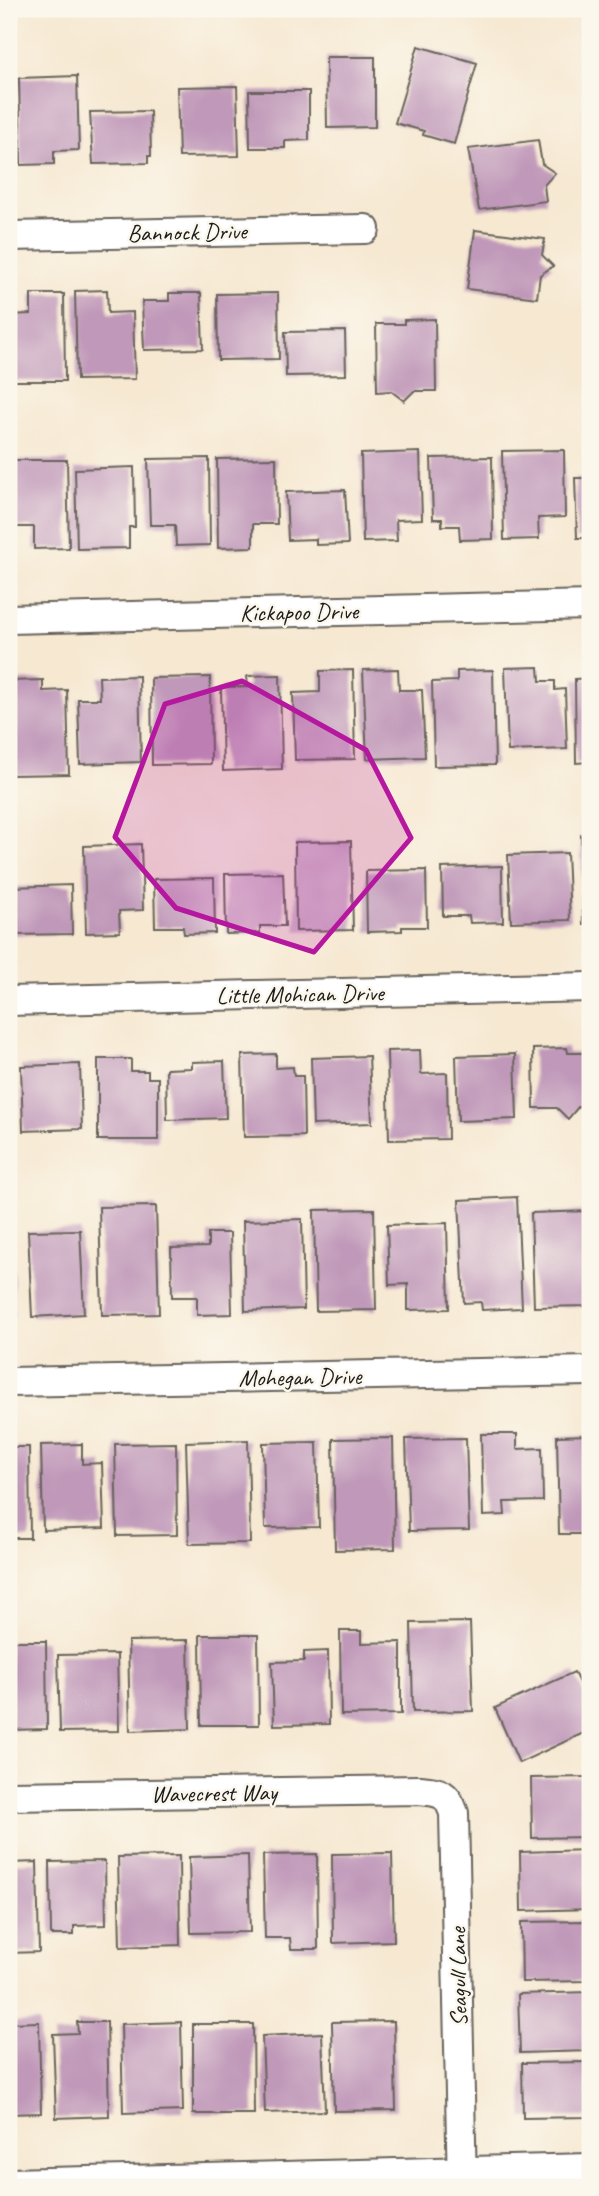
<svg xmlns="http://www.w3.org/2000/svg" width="599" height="2196" font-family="Caveat,sans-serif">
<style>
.building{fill:#c098b9}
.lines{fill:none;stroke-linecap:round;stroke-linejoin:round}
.minor-casing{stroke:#68635b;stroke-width:32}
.minor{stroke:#fff;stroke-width:28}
.marked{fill:#b5179e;fill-opacity:0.2;stroke:#b5179e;stroke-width:5;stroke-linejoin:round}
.labels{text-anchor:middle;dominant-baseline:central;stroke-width:5;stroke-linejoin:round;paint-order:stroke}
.street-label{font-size:24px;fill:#1c1c1c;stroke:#fbf7ec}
</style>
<rect width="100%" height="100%" fill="#fbf7ec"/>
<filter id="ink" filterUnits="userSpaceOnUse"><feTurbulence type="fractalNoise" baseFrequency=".0143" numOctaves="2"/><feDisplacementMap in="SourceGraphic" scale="14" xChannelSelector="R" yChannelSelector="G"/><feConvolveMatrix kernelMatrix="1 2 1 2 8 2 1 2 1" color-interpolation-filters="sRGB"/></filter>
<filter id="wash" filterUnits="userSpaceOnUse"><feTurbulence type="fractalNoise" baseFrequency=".00686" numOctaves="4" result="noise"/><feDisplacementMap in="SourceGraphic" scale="28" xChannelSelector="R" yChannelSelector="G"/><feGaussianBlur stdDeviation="1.57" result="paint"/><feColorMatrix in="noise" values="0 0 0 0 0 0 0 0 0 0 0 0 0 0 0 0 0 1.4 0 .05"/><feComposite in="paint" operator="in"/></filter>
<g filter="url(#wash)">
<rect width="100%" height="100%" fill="#f6e8d1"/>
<g id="blocks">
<path class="building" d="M418,46l59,17 -23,81 -31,-9 1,-4 -29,-8z
M326,57h49v70l-48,1z
M77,76l2,74 -25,1v13l-33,1 -2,-87z
M237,86l2,70 -60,1 -2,-70z
M249,91h60v49l-24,1v7h-35z
M150,111l1,45h-3v7l-55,1 -3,-52z
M538,140l4,24 13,9 -11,12 2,16 -67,9 -11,-61z
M475,230l70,9 -3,16 11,11 -13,9 -3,23 -70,-9z
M107,290l1,23 25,-1 2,67 -58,1 -2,-89z
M169,293h32l2,56 -59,1 -2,-49h27z
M278,293l1,66 -61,1 -1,-66z
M31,294h33l1,87h-56v-66l22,-1z
M435,319l1,72h-22l-10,10 -13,-10 -14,1 -1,-68h28v-4z
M345,331l1,44 -60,1 -1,-44z
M564,450l1,67 -27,1 1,21 -35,1 -2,-89z
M420,452l2,67 -26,1 1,21 -34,1 -2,-88z
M492,457l1,82 -33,1 -1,-14h-17v-7h-9l-2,-61z
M209,458l1,87 -34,1 -1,-21h-25l-2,-66z
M276,458l1,66h-24v23l-35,1 -1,-89z
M9,460h58l2,88 -35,1v-22h-25z
M134,467l1,60h-6v21l-52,1 -2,-80z
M575,478h15v60h-13z
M345,490l3,54 -32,1v-6l-28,1 -2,-48z
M539,667l1,14h15v9l10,-1 2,60 -59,2 -3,-83z
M398,669l1,21h23l3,67 -58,2 -4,-89z
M353,670l2,89 -60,1 -2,-67 27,-1v-21z
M493,670l2,95 -61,1 -2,-84 25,-1v-10z
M280,675l2,94 -59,2 -2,-84h27l-1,-11z
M139,676l2,86 -61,2 -2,-65h22l-1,-22z
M210,677l1,87 -59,1 -1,-87z
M590,678v84l-14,1 -1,-84z
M43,680v11l24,-1 2,84 -58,1 -2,-94z
M590,834v90h-7l-2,-89z
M351,841l2,89 -57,1 -1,-89z
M141,844l2,66 -24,1 1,21 -34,1 -2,-87z
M567,853l3,67 -59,2 -3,-67z
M502,866l1,56 -33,1 -1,-7h-26l-1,-48z
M426,870l1,57h-25v4l-35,1 -1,-61z
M283,873l2,53h-25v7l-34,1 -1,-60z
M214,878l1,55 -31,1 -1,-7h-28l-1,-48z
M71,885l1,49 -60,1 -1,-48z
M567,1048l1,5h22v54h-12l-10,12 -11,-11h-23l-1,-59z
M420,1050l1,24 26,-1 1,66 -59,1 -2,-89z
M276,1054v14l17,-1 1,9h9l1,60 -60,1 -2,-82z
M515,1054l2,65 -59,2 -2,-65z
M369,1056l3,67 -59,2 -2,-67z
M98,1059h33v12h17v7h10v62h-60z
M224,1061l2,57 -59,2 -1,-51 26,-1v-6z
M80,1064l2,65 -59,2 -2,-65z
M9,1084h3l2,65h-5z
M517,1197l5,111 -40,2 -1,-8 -17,1 -5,-103z
M156,1206l3,108 -57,1 -3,-108z
M374,1209l2,101 -60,1 -2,-101z
M590,1211v95l-56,1 -3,-94z
M9,1217h4l1,101h-5z
M302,1219l2,90 -59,2 -2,-90z
M447,1223l2,86 -41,1v-26l-19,1 -2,-60z
M80,1230l4,84 -52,3 -4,-86z
M208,1233h22l2,81 -35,1v-18h-25l-1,-49 37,-1z
M481,1434h36v15l25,-1 1,53 -39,1 1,13 -22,1z
M590,1435v99h-31l-2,-98z
M393,1438l2,111 -60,1 -2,-111z
M466,1438l3,92 -60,1 -3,-92z
M248,1440l2,103 -61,1 -3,-102z
M317,1442l2,85 -54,1 -2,-85z
M176,1443l1,92 -60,1 -2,-92z
M82,1444v20l20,-1 2,65 -61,2 -2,-85z
M9,1447h20l1,91h-21z
M470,1622l3,89 -60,1 -2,-89z
M340,1631h21v12l40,-1v72l-60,1z
M200,1635h58l1,90h-58z
M188,1640l2,89 -60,2 -2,-90z
M9,1641h37l1,88 -38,1z
M328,1651l1,73 -55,1 -2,-63 32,-1v-9z
M117,1654l2,77 -59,1 -2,-77z
M574,1672l16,35v23l-71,33 -24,-55z
M590,1777v60l-58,1 -1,-60z
M590,1850v59l-69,2 -1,-59z
M392,1853l2,88 -61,2 -1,-89z
M317,1854l1,95h-27l-1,-11h-25l-2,-83z
M248,1855l2,77 -59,1 -2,-76z
M179,1856l1,89 -60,2 -2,-90z
M105,1861l1,64 -32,1v9h-23l-1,-73z
M37,1862l2,90 -30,1v-90z
M590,1921v60l-68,1 -1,-60z
M590,1992v59l-70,2 -2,-59z
M394,2021l2,89 -62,1 -2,-89z
M39,2022l2,91 -32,1v-91z
M77,2022h30l2,94 -53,2 -3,-84 25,-1z
M181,2022l2,89 -60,2 -2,-89z
M193,2024h60l1,90h-61z
M322,2033l3,78 -60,2 -3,-77z
M586,2062l1,34h3v21l-67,1 -1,-55z"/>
</g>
</g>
<g filter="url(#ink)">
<use href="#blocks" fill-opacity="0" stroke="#68635b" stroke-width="2"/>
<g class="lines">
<g class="minor-casing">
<path id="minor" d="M9,236l356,-7
M9,619l581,-14
M9,1001l581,-14
M9,1382l581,-11
M9,1796l411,-6c21,2 27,3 34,23l8,374
M9,2183l581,-15"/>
</g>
<use href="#minor" class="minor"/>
</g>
</g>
<path class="marked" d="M242,681l124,69 45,88 -97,114 -138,-44 -61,-71 50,-133z"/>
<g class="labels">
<g class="street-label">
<text transform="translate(187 232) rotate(-1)">Bannock Drive</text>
<text transform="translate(299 612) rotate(-1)">Kickapoo Drive</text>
<text transform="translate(300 994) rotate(-1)">Little Mohican Drive</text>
<text transform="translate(300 1377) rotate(-1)">Mohegan Drive</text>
<text transform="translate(214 1793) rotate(-1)">Wavecrest Way</text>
<text transform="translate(458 1977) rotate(-91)">Seagull Lane</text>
</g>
</g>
<rect width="599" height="2196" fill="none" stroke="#fbf7ec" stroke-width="35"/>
</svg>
